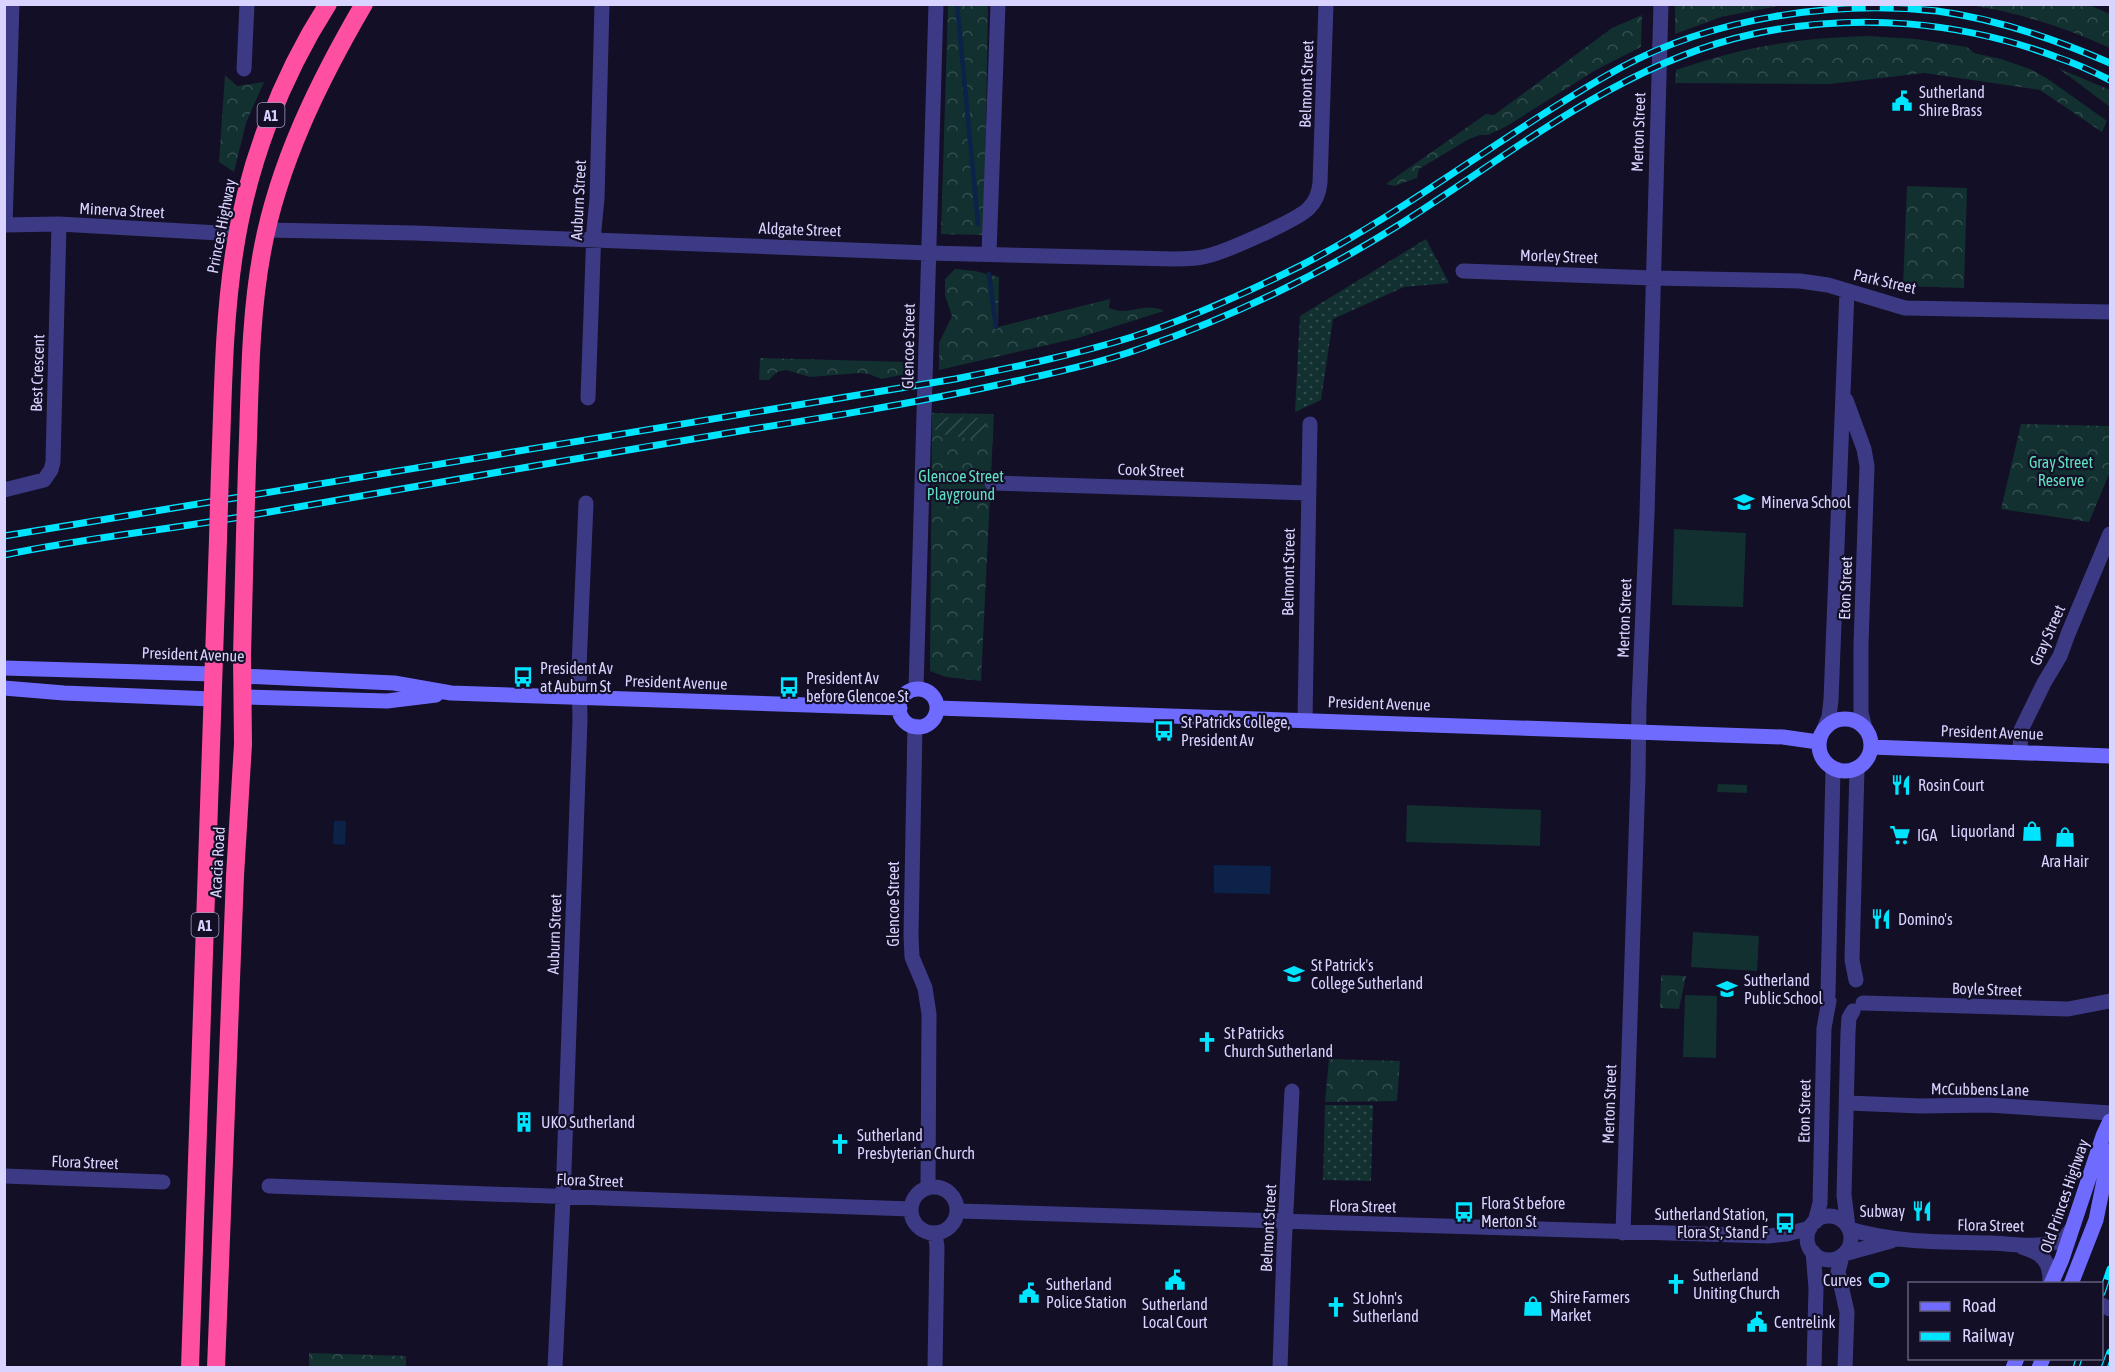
<svg xmlns="http://www.w3.org/2000/svg" width="2115" height="1372" font-family="'Asap Condensed',sans-serif">
<style>
.grass{fill:url(#grass-dots)}
.forest{fill:url(#forest-crowns)}
.garden{fill:url(#garden-furrows)}
.pitch{fill:#12302f}
.water{fill:#0c2248}
.lines{fill:none;stroke-linecap:round;stroke-linejoin:round}
.stream{stroke:#0c2248;stroke-width:4.5}
.street{stroke:#3d3a85;stroke-width:15}
.secondary{stroke:#6f6bff;stroke-width:15}
.highway{stroke:#ff4fa3;stroke-width:18}
.rail-casing{stroke:#00e5ff;stroke-width:7}
.rail{stroke:#130f26;stroke-width:4.5;stroke-dasharray:14;stroke-linecap:butt}
.highway-bridge{stroke:#ff4fa3;stroke-width:18}
.labels{text-anchor:middle;dominant-baseline:central;stroke-width:4.5;stroke-linejoin:round;paint-order:stroke}
.shield{fill:#130f26;stroke:#9e99be;stroke-width:1.5}
.shield-label{font-size:15px;font-weight:bold;fill:#d9d4ff}
.street-label{font-size:16px;fill:#d9d4ff;stroke:#130f26}
.poi-label{font-size:16px;fill:#d9d4ff;stroke:#130f26;text-anchor:start}
.park-label{font-size:16px;fill:#5fe0c0;stroke:#130f26}
</style>
<defs>
<pattern id="grass-dots" width="8" height="8" patternUnits="userSpaceOnUse" patternTransform="scale(1.5)"><rect width="8" height="8" fill="#12302f"/><path d="M2 2h.1M6 6h.1" fill="none" stroke="#344d4e" stroke-width="1.8" stroke-linecap="round"/></pattern>
<pattern id="forest-crowns" width="20" height="18" patternUnits="userSpaceOnUse" patternTransform="scale(1.5)"><rect width="20" height="18" fill="#12302f"/><path d="M2 6a3 3 0 1 1 6 0M12 15a3 3 0 1 1 6 0" fill="none" stroke="#344d4e"/></pattern>
<pattern id="garden-furrows" width="10" height="10" patternUnits="userSpaceOnUse" patternTransform="scale(1.5)"><rect width="10" height="10" fill="#12302f"/><path d="M-1 1l2-2M0 10L10 0M9 11l2-2" fill="none" stroke="#344d4e"/></pattern>
</defs>
<rect width="100%" height="100%" fill="#130f26"/>
<path class="grass" d="M1426,239l23,44 -45,4 -71,32 -12,81 -26,12 5,-96z
M1325,1105h48l-2,76 -48,-1z"/>
<path class="forest" d="M948,5h40l-4,230 -43,-1z
M1675,5v-1l109,1 -63,12 -46,17z
M1969,5h120l21,9v34c-44,-20 -92,-36 -141,-43z
M1642,15l-1,32 -47,24 -87,55 -19,9h-8l-11,4 -50,30 -2,9 -23,8 -8,-2 100,-70 8,1 118,-87z
M1868,36l48,3 51,8 7,6 27,6 29,10 18,10 59,42 -5,11 -62,-42 -116,-17 -94,11 -155,-1 1,-13c67,-23 121,-32 192,-34z
M2058,68l52,22v17z
M225,75l12,11 27,-4 -18,41 -12,49 -15,-10z
M1907,186l60,2 -3,100 -61,-2z
M955,269l20,2 24,6 -1,50 112,-28 -1,9c21,9 35,-7 55,3l-86,27 -139,32v-27l13,-27 -7,-21v-16z
M760,358l147,4v12l-26,5 -12,-5 -10,-1 -49,4 -24,-7 -9,2 -8,8h-10z
M932,413l62,1 -13,267 -35,-4 -16,-6z
M2021,424l89,2v46l-21,50 -88,-13z
M1661,975l25,1 -7,33 -19,-1z
M1329,1059l71,2 -3,40 -72,1z
M309,1353l97,3v11h-97z"/>
<path class="garden" d="M936,417l47,1 5,15 -9,7 -44,-7z"/>
<path class="pitch" d="M1674,529l72,4 -3,74 -71,-2z
M1718,784l29,1v8l-30,-1z
M1407,805l134,5 -1,36 -134,-4z
M1693,932l66,4 -2,35 -66,-4z
M1685,995l32,1 -1,62 -33,-1z"/>
<path class="water" d="M334,821h12l-1,24 -12,-1z
M1214,865l57,1 -1,28 -56,-1z"/>
<g class="lines">
<path class="stream" d="M957,4l21,220
M989,274l7,53"/>
<path class="street" d="M244,69l3,-65
M4,225l55,-1 178,10
M5,225l7,-221
M267,230l147,3 514,20 246,6c11,0 22,0 33,-3 18,-4 91,-36 102,-48 7,-7 10,-15 11,-25l6,-179
M989,253l9,-249
M1463,271l190,7 147,3 28,4 77,23 205,4
M588,398l6,-169 3,-30 5,-195
M1846,400l18,49 3,17 -6,179v68l4,15
M992,483l316,10
M4,490l40,-10 7,-10 2,-8 6,-238
M916,689l20,-685
M1305,720l5,-296
M915,726l-4,210 1,21 13,31 4,26 -1,173
M1824,729l5,-12 2,-17 16,-409
M2020,752l1,-22 23,-47 16,-27 8,-22 42,-100
M1856,980l-4,-20 5,-192
M1828,994l5,-225
M1863,1003l205,6 42,-8
M1848,1103l73,3 67,-1 122,8
M4,1176l159,6
M269,1186l642,23
M911 1210a23 23 0 1 1 46 0a23 23 0 1 1-46 0Z
M958,1211l810,25 19,-2 23,-6
M1807 1238a22 22 0 1 1 44 0a22 22 0 1 1-44 0Z
M1815,1222l5,-19 4,-175 5,-27
M1848,1227l-4,-32 4,-163 1,-14 4,-7
M1849,1229c46,14 95,13 143,14 20,1 45,5 64,-1 7,-1 10,-6 14,-11
M1623,1233l15,-456 1,-73 8,-190 14,-510
M2022,1247c20,6 29,14 28,37
M1813,1252l3,36 -2,80
M1844,1254l47,-13
M1842,1256l-4,16 9,40 -2,56
M2102,1305l8,4
M555,1368l8,-170 17,-478 -1,-53 7,-164
M935,1368l2,-121 -2,-14
M1280,1368l4,-119 8,-158"/>
<path class="secondary" d="M4,668l209,6
M242,676l152,7 57,10 449,15
M4,688l60,5 148,6
M899 708a19 19 0 1 1 38 0a19 19 0 1 1-38 0Z
M243,697l144,4 49,-6
M937,708l846,29 35,5
M1819 745a26 26 0 1 1 52 0a26 26 0 1 1-52 0Z
M1871,747l239,9
M2051,1284l11,-25 41,-123 7,-15
M2071,1284l25,-64 14,-69
M2013,1368l4,-10
M2039,1368l4,-10"/>
<path class="highway" d="M247,466c3,-70 2,-144 15,-214 16,-88 57,-171 102,-248
M220,472c3,-72 3,-146 14,-218 13,-88 46,-175 94,-250
M190,1368l28,-829
M216,1368l19,-492 8,-132 -1,-88 3,-121"/>
<g class="rail-casing">
<path id="rail" d="M4,536l951,-157c60,-12 119,-24 177,-42 57,-18 114,-44 168,-71 112,-58 210,-137 320,-198 92,-50 213,-68 317,-57 60,8 118,28 173,52
M4,555c80,-17 162,-25 242,-39 165,-28 329,-58 494,-85 88,-14 175,-28 262,-47 47,-10 95,-20 140,-36 92,-32 179,-74 260,-125 112,-71 219,-160 351,-189 102,-22 209,-13 306,24 18,6 35,14 51,22
M2102,1293l8,-24
M2076,1368l3,-10
M2104,1368l6,-16"/>
</g>
<use href="#rail" class="rail"/>
<path class="highway-bridge" d="M245,535l2,-69
M218,539l2,-67"/>
</g>
<defs>
<g id="civic-bare" transform="scale(1.62)"><path d="M-.6-6.5H3V-4.5H.6V-3L4-1V1h2V6H-6V1h2V-1L-.6-3ZM-1.2 2.5V6h2.4V2.5Z" fill="#00e5ff" stroke="#130f26" stroke-width="2.5" paint-order="stroke"/></g>
<g id="school-bare" transform="scale(1.62)"><path d="M0-5L7-2L0 1L-7-2ZM-4 1L0 2.5L4 1V4Q0 6-4 4Z" fill="#00e5ff" stroke="#130f26" stroke-width="2.5" paint-order="stroke"/></g>
<g id="bus-bare" transform="scale(1.62)"><path d="M-5-6H5V4H4V6H2V4H-2V6H-4V4H-5ZM-3.5-4V0h7V-4ZM-3.5 1.2v1.5H-2V1.2ZM2 1.2v1.5H3.5V1.2Z" fill="#00e5ff" stroke="#130f26" stroke-width="2.5" paint-order="stroke"/></g>
<g id="restaurant-bare" transform="scale(1.62)"><path d="M-5-6h1v4h1v-4h1v4h1v-4h1v5L-1.5 .5V6h-2V.5L-5-1ZM5-6V6H3V1.5H1.5Q1.5-4 5-6Z" fill="#00e5ff" stroke="#130f26" stroke-width="2.5" paint-order="stroke"/></g>
<g id="shop-bare" transform="scale(1.62)"><path d="M-5-2.5h2.3a2.7 3.5 0 0 1 5.4 0H5L5.5 6h-11ZM-1.5-2.5h3a1.5 2.3 0 0 0-3 0Z" fill="#00e5ff" stroke="#130f26" stroke-width="2.5" paint-order="stroke"/></g>
<g id="supermarket-bare" transform="scale(1.62)"><path d="M-6-5.5h2.5l.6 2H6L4.5 2H-2.5L-4.4-4H-6ZM-1.5 3.2a1.3 1.3 0 1 0 .1 0ZM3 3.2a1.3 1.3 0 1 0 .1 0Z" fill="#00e5ff" stroke="#130f26" stroke-width="2.5" paint-order="stroke"/></g>
<g id="church-bare" transform="scale(1.62)"><path d="M-1.2-6h2.4v3.5h3.3v2.4h-3.3V6h-2.4V-.1h-3.3v-2.4h3.3Z" fill="#00e5ff" stroke="#130f26" stroke-width="2.5" paint-order="stroke"/></g>
<g id="building-bare" transform="scale(1.62)"><path d="M-4-6H4V6H1V3H-1V6H-4ZM-2.5-4.3h1.7v1.8h-1.7ZM.8-4.3h1.7v1.8H.8ZM-2.5-1h1.7V.8h-1.7ZM.8-1h1.7V.8H.8Z" fill="#00e5ff" stroke="#130f26" stroke-width="2.5" paint-order="stroke"/></g>
<g id="stadium-bare" transform="scale(1.62)"><path d="M0-5a6.5 5 0 1 0 0 10a6.5 5 0 1 0 0-10ZM-3.5-1.8h7v3.6h-7Z" fill="#00e5ff" stroke="#130f26" stroke-width="2.5" paint-order="stroke"/></g>
</defs>
<g fill-rule="evenodd">
<use href="#civic-bare" x="1902" y="101"/>
<use href="#school-bare" x="1744" y="502"/>
<use href="#bus-bare" x="523" y="677"/>
<use href="#bus-bare" x="789" y="687"/>
<use href="#bus-bare" x="1164" y="731"/>
<use href="#restaurant-bare" x="1901" y="785"/>
<use href="#shop-bare" x="2032" y="831"/>
<use href="#supermarket-bare" x="1900" y="835"/>
<use href="#shop-bare" x="2065" y="837"/>
<use href="#restaurant-bare" x="1881" y="919"/>
<use href="#school-bare" x="1294" y="974"/>
<use href="#school-bare" x="1727" y="989"/>
<use href="#church-bare" x="1207" y="1042"/>
<use href="#building-bare" x="524" y="1122"/>
<use href="#church-bare" x="840" y="1144"/>
<use href="#restaurant-bare" x="1922" y="1211"/>
<use href="#bus-bare" x="1464" y="1212"/>
<use href="#bus-bare" x="1785" y="1223"/>
<use href="#civic-bare" x="1175" y="1280"/>
<use href="#stadium-bare" x="1879" y="1280"/>
<use href="#church-bare" x="1676" y="1284"/>
<use href="#civic-bare" x="1029" y="1293"/>
<use href="#shop-bare" x="1533" y="1306"/>
<use href="#church-bare" x="1336" y="1307"/>
<use href="#civic-bare" x="1757" y="1322"/>
</g>
<g class="labels">
<g class="shield">
<rect x="257.5" y="103" width="27" height="24" rx="4.5"/>
<rect x="191.5" y="913" width="27" height="24" rx="4.5"/>
</g>
<g class="shield-label">
<text x="271" y="115">A1</text>
<text x="205" y="925">A1</text>
</g>
<g class="street-label">
<text transform="translate(1306 84) rotate(-88)">Belmont Street</text>
<text transform="translate(1638 132) rotate(-88)">Merton Street</text>
<text transform="translate(578 200) rotate(-87)">Auburn Street</text>
<text transform="translate(122 210) rotate(3)">Minerva Street</text>
<text transform="translate(221 226) rotate(-79)">Princes Highway</text>
<text transform="translate(800 229) rotate(2)">Aldgate Street</text>
<text transform="translate(1559 256) rotate(2)">Morley Street</text>
<text transform="translate(1885 281) rotate(13)">Park Street</text>
<text transform="translate(908 346) rotate(-89)">Glencoe Street</text>
<text transform="translate(37 373) rotate(-88)">Best Crescent</text>
<text transform="translate(1151 470) rotate(2)">Cook Street</text>
<text transform="translate(1288 572) rotate(-89)">Belmont Street</text>
<text transform="translate(1845 588) rotate(-88)">Eton Street</text>
<text transform="translate(1624 618) rotate(-88)">Merton Street</text>
<text transform="translate(2047 635) rotate(-66)">Gray Street</text>
<text transform="translate(193 654) rotate(2)">President Avenue</text>
<text transform="translate(676 682) rotate(2)">President Avenue</text>
<text transform="translate(1379 703) rotate(2)">President Avenue</text>
<text transform="translate(1992 732) rotate(2)">President Avenue</text>
<text transform="translate(217 862) rotate(-87)">Acacia Road</text>
<text transform="translate(893 904) rotate(-90)">Glencoe Street</text>
<text transform="translate(554 934) rotate(-88)">Auburn Street</text>
<text transform="translate(1987 989) rotate(2)">Boyle Street</text>
<text transform="translate(1980 1089) rotate(1)">McCubbens Lane</text>
<text transform="translate(1609 1104) rotate(-88)">Merton Street</text>
<text transform="translate(1804 1111) rotate(-89)">Eton Street</text>
<text transform="translate(85 1162) rotate(2)">Flora Street</text>
<text transform="translate(590 1180) rotate(2)">Flora Street</text>
<text transform="translate(2064 1196) rotate(-71)">Old Princes Highway</text>
<text transform="translate(1363 1206) rotate(1)">Flora Street</text>
<text transform="translate(1991 1225) rotate(1)">Flora Street</text>
<text transform="translate(1268 1228) rotate(-87)">Belmont Street</text>
</g>
<g class="poi-label">
<text x="1919" y="92">Sutherland<tspan x="1919" dy="18">Shire Brass</tspan></text>
<text x="1761" y="502">Minerva School</text>
<text x="540" y="668">President Av<tspan x="540" dy="18">at Auburn St</tspan></text>
<text x="806" y="678">President Av<tspan x="806" dy="18">before Glencoe St</tspan></text>
<text x="1181" y="722">St Patricks College,<tspan x="1181" dy="18">President Av</tspan></text>
<text x="1918" y="785">Rosin Court</text>
<text x="2015" y="831" text-anchor="end">Liquorland</text>
<text x="1917" y="835">IGA</text>
<text x="2065" y="861" text-anchor="middle">Ara Hair</text>
<text x="1898" y="919">Domino's</text>
<text x="1311" y="965">St Patrick's<tspan x="1311" dy="18">College Sutherland</tspan></text>
<text x="1744" y="980">Sutherland<tspan x="1744" dy="18">Public School</tspan></text>
<text x="1224" y="1033">St Patricks<tspan x="1224" dy="18">Church Sutherland</tspan></text>
<text x="541" y="1122">UKO Sutherland</text>
<text x="857" y="1135">Sutherland<tspan x="857" dy="18">Presbyterian Church</tspan></text>
<text x="1481" y="1203">Flora St before<tspan x="1481" dy="18">Merton St</tspan></text>
<text x="1905" y="1211" text-anchor="end">Subway</text>
<text x="1768" y="1214" text-anchor="end">Sutherland Station,<tspan x="1768" dy="18">Flora St, Stand F</tspan></text>
<text x="1693" y="1275">Sutherland<tspan x="1693" dy="18">Uniting Church</tspan></text>
<text x="1862" y="1280" text-anchor="end">Curves</text>
<text x="1046" y="1284">Sutherland<tspan x="1046" dy="18">Police Station</tspan></text>
<text x="1550" y="1297">Shire Farmers<tspan x="1550" dy="18">Market</tspan></text>
<text x="1353" y="1298">St John's<tspan x="1353" dy="18">Sutherland</tspan></text>
<text x="1175" y="1304" text-anchor="middle">Sutherland<tspan x="1175" dy="18">Local Court</tspan></text>
<text x="1774" y="1322">Centrelink</text>
</g>
<g class="park-label">
<text x="2061" y="462">Gray Street<tspan x="2061" dy="18">Reserve</tspan></text>
<text x="961" y="476">Glencoe Street<tspan x="961" dy="18">Playground</tspan></text>
</g>
</g>
<rect width="2115" height="1372" fill="none" stroke="#d9d4ff" stroke-width="12"/>
<rect x="1908" y="1282" width="195" height="78" fill="#130f26" stroke="#625e7d" stroke-width="1.5"/>
<rect x="1920" y="1302" width="30" height="9" fill="#6f6bff" stroke="#625e7d" stroke-width="1.5"/>
<text x="1962" y="1312" font-size="18" fill="#d9d4ff">Road</text>
<rect x="1920" y="1332" width="30" height="9" fill="#00e5ff" stroke="#625e7d" stroke-width="1.5"/>
<text x="1962" y="1342" font-size="18" fill="#d9d4ff">Railway</text>
</svg>
